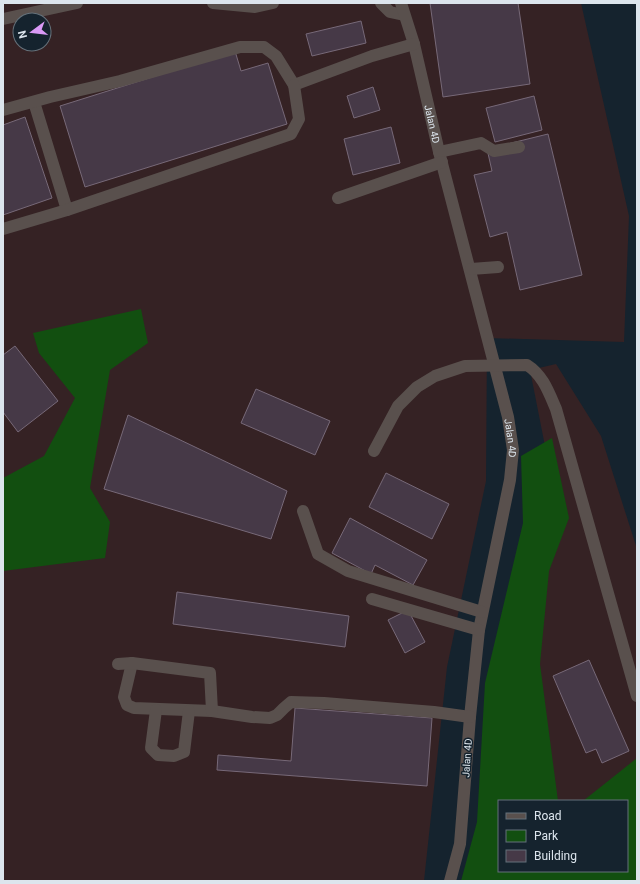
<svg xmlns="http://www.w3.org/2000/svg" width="640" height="884" font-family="Roboto,sans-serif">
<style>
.industrial{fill:#352224;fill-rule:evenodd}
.green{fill:#124f10}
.building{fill:#463947;stroke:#776978}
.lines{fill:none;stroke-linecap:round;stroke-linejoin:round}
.minor{stroke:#59504d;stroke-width:12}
.labels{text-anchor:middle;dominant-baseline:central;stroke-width:3;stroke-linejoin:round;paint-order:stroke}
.street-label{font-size:10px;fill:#dce5ed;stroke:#15232e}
</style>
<rect width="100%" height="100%" fill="#15232e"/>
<path class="industrial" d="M3,3h578l48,213 -5,126 -137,-4 -1,143 -39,186 -23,214h-421zM20,20h24v24h-24z
M556,364l45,72 36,113v332h-145l7,-10h128v-70h-122l40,-355 -15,-76z"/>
<path class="green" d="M141,309l7,34 -38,27 -20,118 20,34 -5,36 -102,13v-93l41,-22 31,-58 -36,-45 -6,-20z
M552,438l17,80 -20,53 -9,93 18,137h-59v70h128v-70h-44l54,-43v123h-176l16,-59 8,-139 38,-160 -2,-67z"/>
<path class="building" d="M430,3h88l12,81 -87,13z
M361,21l5,22 -54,13 -6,-22z
M235,51l6,20 27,-8 19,61 -202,63 -25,-81z
M373,87l7,23 -26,8 -7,-22z
M534,96l8,34 -47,12 -9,-34z
M25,117l27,81 -49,17v-90z
M391,127l9,36 -47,12 -9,-36z
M548,134l34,141 -62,15 -13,-58 -17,5 -16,-62 18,-4 -5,-22z
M15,346l43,55 -40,31 -15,-20v-57z
M256,389l74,32 -15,34 -74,-32z
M128,415l159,76 -16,48 -167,-50z
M386,473l63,31 -17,35 -63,-32z
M350,518l77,42 -14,25 -38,-20 -4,9 -39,-21z
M177,592l172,24 -4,31 -172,-23z
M408,610l17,32 -20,11 -17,-33z
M589,660l40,91 -27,12 -6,-14 -10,4 -33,-77z
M295,708l137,10 -5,68 -210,-16 1,-15 73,6z"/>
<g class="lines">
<g class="minor">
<path d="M213,3l42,4 18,-4"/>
<path d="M381,3l9,9 14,3"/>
<path id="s1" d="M401,3l13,41 25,108 69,265 5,33 -3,30 -31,150 -9,87 -10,127 -10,37"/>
<path d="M3,19l74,-16"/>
<path d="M34,102l33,108"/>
<path d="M3,110l47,-13 70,-16 120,-34h24l12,9 18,29 78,-29 42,-12"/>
<path d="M439,152l42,-9 13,8 25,-4"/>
<path d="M338,198l104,-36"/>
<path d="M3,229l64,-19 224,-76 8,-15 -5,-34"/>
<path d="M471,269l27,-2"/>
<path d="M374,451l24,-45 19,-19 18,-11 30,-10 62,-1c16,10 22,28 29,44l81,287"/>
<path d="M303,511l15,43 30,17 134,41"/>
<path d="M372,599l107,31"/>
<path d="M132,663l-8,34 3,8 7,3 78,3 40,6 18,1 7,-3 7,-7 7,-6 33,1 110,9 36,5"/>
<path d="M118,664l14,-1 78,10 2,38"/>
<path d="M156,710l-5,38 7,7 16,1 10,-4 5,-41"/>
</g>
</g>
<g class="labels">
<g class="street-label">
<text stroke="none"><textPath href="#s1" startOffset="125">Jalan 4D</textPath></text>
<text stroke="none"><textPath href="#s1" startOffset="449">Jalan 4D</textPath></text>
<text transform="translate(467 758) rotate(-86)">Jalan 4D</text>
</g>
</g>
<rect width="640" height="884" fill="none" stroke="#dce5ed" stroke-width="8"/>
<rect x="498" y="800" width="130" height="72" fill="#15232e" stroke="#65717a"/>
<rect x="506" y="813" width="20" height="6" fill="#59504d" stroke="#65717a"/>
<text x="534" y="820" font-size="12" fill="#dce5ed">Road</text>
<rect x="506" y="830" width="20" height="12" fill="#124f10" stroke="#65717a"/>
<text x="534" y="840" font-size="12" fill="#dce5ed">Park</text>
<rect x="506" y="850" width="20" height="12" fill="#463947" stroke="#65717a"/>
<text x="534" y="860" font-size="12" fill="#dce5ed">Building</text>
<g transform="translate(32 32) rotate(255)"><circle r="19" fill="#15232e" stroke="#65717a"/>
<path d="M0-3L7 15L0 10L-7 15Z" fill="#da9af6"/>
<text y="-6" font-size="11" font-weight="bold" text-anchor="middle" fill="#dce5ed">N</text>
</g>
</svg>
